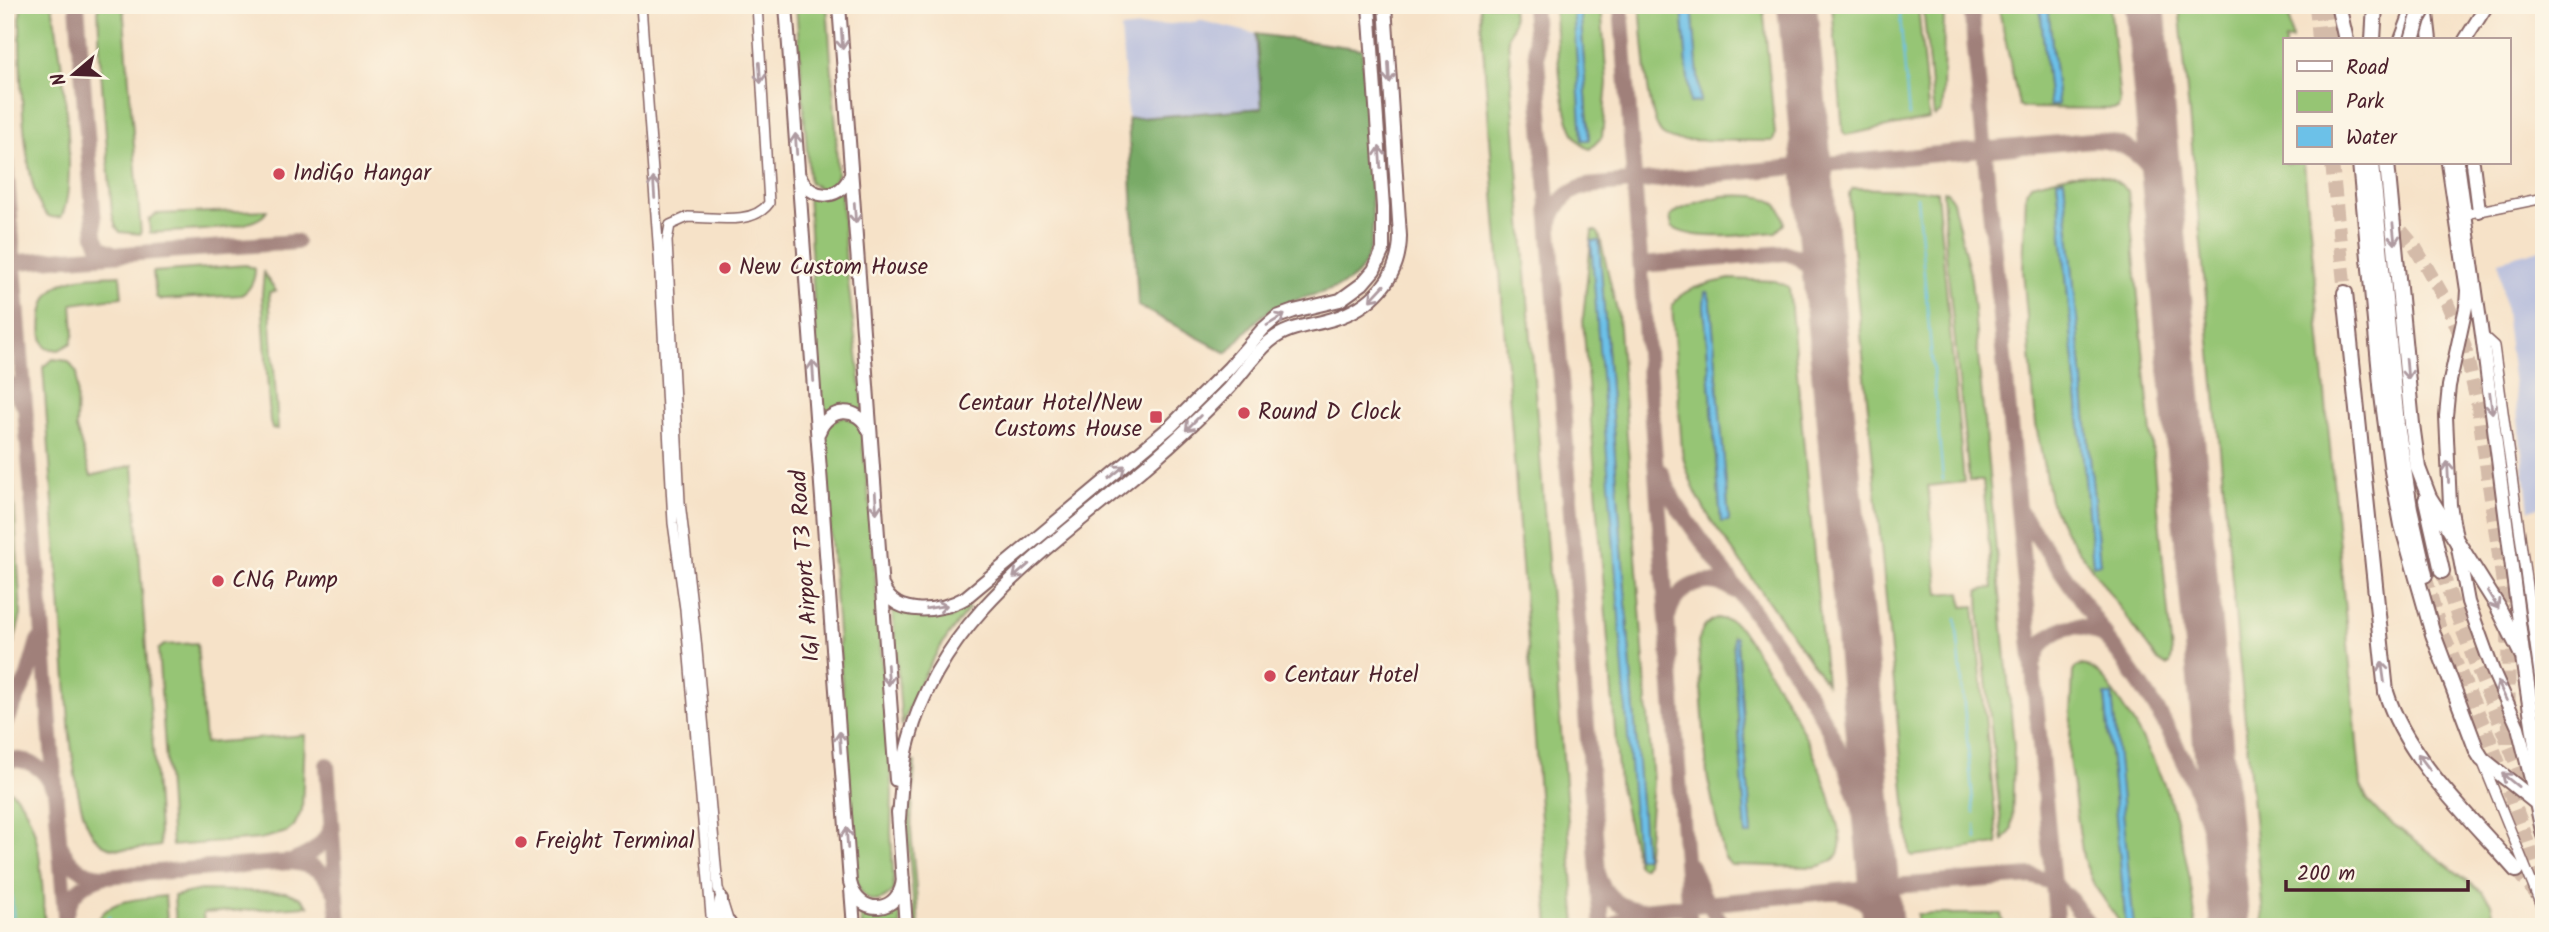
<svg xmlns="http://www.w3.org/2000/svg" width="2549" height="932" font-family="Kalam,sans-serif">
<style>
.industrial{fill:#bec3dd}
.green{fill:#96c574;stroke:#707250;stroke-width:2;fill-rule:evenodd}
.forest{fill:#78aa66;stroke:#616448;stroke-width:2}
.water{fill:#6cc1e8;stroke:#5b708a;stroke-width:2}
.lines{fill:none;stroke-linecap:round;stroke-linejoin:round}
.stream{stroke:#6cc1e8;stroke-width:2}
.taxiway{stroke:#a0807a;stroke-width:16}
.runway{stroke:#a0807a;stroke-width:40}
.highway-tunnel{stroke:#d4bba9;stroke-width:14;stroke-dasharray:14 7;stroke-linecap:butt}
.minor-casing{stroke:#866362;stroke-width:12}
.major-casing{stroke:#866362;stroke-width:16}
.highway-casing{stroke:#866362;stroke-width:18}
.minor{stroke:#fff;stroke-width:9}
.major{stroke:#fff;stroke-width:12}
.highway{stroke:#fff;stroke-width:14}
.highway-bridge-casing{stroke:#866362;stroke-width:18;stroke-linecap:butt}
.highway-bridge{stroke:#fff;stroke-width:14}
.oneway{stroke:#ae9aa0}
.poi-dot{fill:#d1495b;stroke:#fcf5e5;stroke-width:2.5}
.labels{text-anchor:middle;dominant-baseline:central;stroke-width:5;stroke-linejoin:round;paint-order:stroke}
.poi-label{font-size:23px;fill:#4a1f2b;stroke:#fcf5e5;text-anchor:start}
.street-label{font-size:23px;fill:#4a1f2b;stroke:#fcf5e5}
</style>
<rect width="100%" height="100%" fill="#fcf5e5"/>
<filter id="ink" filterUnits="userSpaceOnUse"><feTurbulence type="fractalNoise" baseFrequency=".0143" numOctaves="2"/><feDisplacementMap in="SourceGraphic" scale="14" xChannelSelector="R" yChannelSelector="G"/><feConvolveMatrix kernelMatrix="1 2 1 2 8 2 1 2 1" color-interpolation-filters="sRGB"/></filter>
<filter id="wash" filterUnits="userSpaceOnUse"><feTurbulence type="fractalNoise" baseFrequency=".00686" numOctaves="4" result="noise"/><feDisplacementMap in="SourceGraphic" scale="28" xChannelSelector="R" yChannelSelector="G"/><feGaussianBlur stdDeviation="1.57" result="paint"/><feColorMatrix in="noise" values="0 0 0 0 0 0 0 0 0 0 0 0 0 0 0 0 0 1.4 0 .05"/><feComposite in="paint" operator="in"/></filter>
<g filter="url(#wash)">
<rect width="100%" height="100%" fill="#f6e2c8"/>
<path class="industrial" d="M1202,21l54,13 7,74 -135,11 -7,-90z
M2544,248v257l-15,5 -30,-249z"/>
<path class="green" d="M21,5h31c8,40 28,180 9,212 -6,1 -11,1 -15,-3 -25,-23 -28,-173 -25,-209z
M98,5h25l18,229 -21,-2 -4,-5 -4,-14 -12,-155z
M796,5h31l9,122 1,48 -5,10 -9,5 -13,-7 -1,-4z
M1480,5h32l1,17 -5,16 68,889h-27z
M1554,5h19l10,135 6,-1 -9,-134h21l6,78 -5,54 -12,12c-32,-7 -33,-116 -36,-144z
M1640,5h42l8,98 10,-1 -8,-97h71l12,130 -2,6 -96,-1c-6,-1 -11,-3 -15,-6 -16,-17 -19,-103 -22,-129z
M1832,5h86l11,114 -83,16 -3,-3z
M1923,5h21l-1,99 -1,7 -8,6z
M1998,5h42l10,101 8,-1 -10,-100h62l10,98 -3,6 -93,-1 -5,-3z
M2179,5h109l4,35h-7v123h19l57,623 7,15 12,13 102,78 9,11 5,24h-232z
M2073,174c25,-1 36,-2 55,17l44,464 -2,9 -4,2 -8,-5 -95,-133 -13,-28 -14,-75 -13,-155 3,-78 5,-8zM2064,179v1l36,384h-7l-36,-383z
M1853,188l84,3 27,291 -36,4 11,108 22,-2 2,15 11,-1 24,238 -85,12 -3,-2 -59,-626 -2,-34z
M1943,191l4,1 6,9 18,78 43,467 -2,84 -9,11 -23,-219 -1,-32 14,-2 -10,-107h-14l-23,-228z
M841,192l5,73 18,146 -21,-6 -23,9 -12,-219z
M1722,196c25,-1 61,-5 62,28l-8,8c-27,2 -81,11 -104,-5l-2,-10 9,-7 20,-8z
M267,210c-6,22 -94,21 -117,23l-1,-13 7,-6z
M1592,231h4l3,3 19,81 35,467 -7,81 -2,4h-4l-3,-4 -18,-80 -36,-464zM1599,241l46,616 -7,1z
M246,265l9,4c0,10 -4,21 -14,26l-79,5 -6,-3 -3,-25z
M264,273l12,18 -7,1 9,137 -6,-1 -2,-6 -8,-128z
M120,275l2,22 -50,7 2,29 -3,10 -12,7 -13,-2c-6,-10 -5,-20 -4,-32 4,-43 46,-39 78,-41z
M1730,279l45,2 14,6 37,396 -115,-163c-14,-22 -24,-43 -29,-69l-10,-145c10,-19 39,-23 58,-27zM1708,292l3,13 18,216h-8l-17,-215z
M53,359l15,2 9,12 -1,55 15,48 42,-11 27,381c-16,2 -39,6 -54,0 -28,-11 -32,-83 -36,-110l-27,-369z
M842,416l15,6 4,7 9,79 22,285 -1,39 3,58c-15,17 -29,14 -37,-7l-34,-448 2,-8z
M5,450l7,18 9,147 -16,63z
M965,605l4,4c-31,36 -52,74 -67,118l-10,-121 46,4 2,4 11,4z
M1717,618l14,3 9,7c41,60 78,119 96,191 2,9 7,22 3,32 -3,11 -15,14 -25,16l-83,-2 -7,-8 -17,-82 -9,-132c3,-13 7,-20 19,-25zM1733,637l4,6 15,192h-6z
M197,643l8,100 100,-8 -3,75 -8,16 -7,6 -27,7 -88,7 -14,-196 6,-5z
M2081,665c19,2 28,22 38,36 49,71 69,141 77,226h-63l-21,-232 -7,1 21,231h-3l-29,-42 -11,-27 -14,-99 4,-87 3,-5z
M912,762h3l-4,67 8,98h-4l-8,-98z
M5,791h6c34,30 30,94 34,136h-40z
M200,890l87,2 14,6 7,8 -105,7 1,14h-28l-2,-31z
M165,896l2,24 -18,4v3h-53c6,-29 45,-28 69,-31z
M899,904l2,23h-39l-2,-20c14,10 27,10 39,-3z
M1917,914h84l3,13h-87z"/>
<path class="forest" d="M1256,34l106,15 11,174c-3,73 -42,62 -94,83 -21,8 -37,31 -52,47l-89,-47 -10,-187 134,-11z"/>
<path class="water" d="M1573,5h7l9,135h-7z
M1682,5h10l8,97 -10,1z
M2040,5h8l10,100 -8,1z
M2064,179l36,385 -7,1 -36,-385z
M1591,241h8l46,616 -8,1z
M1705,292h3l3,13 18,216 -8,1 -17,-217z
M1733,637h3l1,6 15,192h-6z
M2105,695h7l22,232h-8z"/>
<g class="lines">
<path class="stream" d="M1899,5l10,111
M1917,197l26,283
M1956,619l18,194
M5,811l9,116
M1976,824l1,15
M109,917v10
M1985,923v4"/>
<path class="taxiway" d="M77,5l18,231 5,11 15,7
M1533,5l69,922
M1621,5l69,922
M1971,5l86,922
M5,152l61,775
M1551,221c6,-19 17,-30 36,-35l505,-46c36,0 58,20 70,52
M1641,265l145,-12c22,6 31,20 38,41
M6,267l14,-5 33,-3 243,-17
M5,381l8,7 10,16
M1661,472l13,29 15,22c50,71 110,144 148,223 23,50 35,104 44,159
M2020,512l85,122
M1668,617c7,-32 40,-45 67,-26
M2034,662c5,-18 18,-32 37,-35 30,-4 45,23 60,44 60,83 83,156 99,255
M5,723l23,-47 10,-35
M5,760c22,-3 39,7 47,26
M327,765l12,162
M61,846c8,19 21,28 41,30
M293,861c19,-7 30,-15 38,-34
M1691,866l11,27 17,27
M1599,879c8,19 22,30 43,31l237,-23 153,-11 20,6 20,20
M1842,893c20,4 32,15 40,34
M2067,895l23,32
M66,913c5,-21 18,-31 39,-37l185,-14c27,3 35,10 47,34
M1613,927l15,-12 14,-5"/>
<path class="runway" d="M1797,5l86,922
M2145,5l85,922"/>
</g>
</g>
<g filter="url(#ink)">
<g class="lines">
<path class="highway-tunnel" d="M2316,5l3,35
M2326,5l4,35
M2332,163l13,130
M2388,215l27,32 32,56 17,41 14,63 30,212 1,124
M2442,571c25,79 60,153 89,230
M2425,575l14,51 50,111 33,88 22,68
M2516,870l22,26"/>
<g class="minor-casing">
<path id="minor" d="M641,5l18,251 14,267 12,86 27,318
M2465,214l79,-16
M2482,335l12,11 50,364
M2483,763l57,140 4,14
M729,923l-11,-35 -22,-249 -16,-137 -13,-261 3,-16 18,-8c25,0 65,9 81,-14l-12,-198"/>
</g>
<g class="major-casing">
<path id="major" d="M786,5l64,877c8,36 51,32 53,-4
M839,5l57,775
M2426,5l4,35
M2465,40l22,-35
M2448,163l19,127 -1,17 -17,79 -3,30 4,89 18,97 25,69 25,56 19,76
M2458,163l24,172 41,318
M2473,163l6,48
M800,177c12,25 42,23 51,-3
M819,432c9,-25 40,-27 50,-1
M883,587c12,31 58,25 82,11l206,-172 58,-58 34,-39 14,-12 17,-6 46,-11 22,-16 12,-14 9,-20v-43l-14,-202
M898,812l8,115
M899,819c2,-27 3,-54 10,-79 34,-132 158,-203 253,-288 23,-20 44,-41 65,-62 14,-15 26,-34 42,-48 19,-16 41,-16 64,-23 39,-12 67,-41 67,-83l-15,-231
M851,889l3,38
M716,927l5,-27
M729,927v-4"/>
</g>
<g class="highway-casing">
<path id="highway" d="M2338,5l8,35
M2373,40l2,-35
M2402,40l13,-35
M2360,163l22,232 10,76 10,54 31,109 44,117 5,8 55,44 7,32
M2372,163l25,261 13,84 15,67
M2387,163l25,261 6,44 11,29 68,108 26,52 21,142
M2345,293l41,399c21,68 84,125 130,178
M2426,500l16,71"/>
</g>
<use href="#minor" class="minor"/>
<use href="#major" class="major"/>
<use href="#highway" class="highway"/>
<g class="highway-bridge-casing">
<path id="highway-bridge" d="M2412,40l6,-21 8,-14"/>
</g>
<use href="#highway-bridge" class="highway-bridge"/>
</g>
<defs><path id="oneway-shaft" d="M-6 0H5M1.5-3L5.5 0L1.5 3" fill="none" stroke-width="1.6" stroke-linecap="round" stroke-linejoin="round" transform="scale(1.75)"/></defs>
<g class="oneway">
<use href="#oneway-shaft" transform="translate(842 39) rotate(86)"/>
<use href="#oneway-shaft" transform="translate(760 73) rotate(86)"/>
<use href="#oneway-shaft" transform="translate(1389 73) rotate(87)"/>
<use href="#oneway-shaft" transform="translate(796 144) rotate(-94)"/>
<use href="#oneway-shaft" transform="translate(1380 157) rotate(-94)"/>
<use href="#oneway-shaft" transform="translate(654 188) rotate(-94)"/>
<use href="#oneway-shaft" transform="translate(855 213) rotate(86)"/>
<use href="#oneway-shaft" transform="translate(2394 234) rotate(84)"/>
<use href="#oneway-shaft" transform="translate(1377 293) rotate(133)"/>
<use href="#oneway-shaft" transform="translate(1276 320) rotate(-31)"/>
<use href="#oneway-shaft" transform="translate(2407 369) rotate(85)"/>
<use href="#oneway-shaft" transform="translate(813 371) rotate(-94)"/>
<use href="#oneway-shaft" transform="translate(2491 403) rotate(83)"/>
<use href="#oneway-shaft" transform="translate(1193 423) rotate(135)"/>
<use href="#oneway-shaft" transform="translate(1117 472) rotate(-40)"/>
<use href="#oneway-shaft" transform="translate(2448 472) rotate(-93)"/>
<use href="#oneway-shaft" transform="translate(876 503) rotate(86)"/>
<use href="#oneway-shaft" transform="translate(1021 571) rotate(139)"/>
<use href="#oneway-shaft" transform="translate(2493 600) rotate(58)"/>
<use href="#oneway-shaft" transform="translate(937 607) rotate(-9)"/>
<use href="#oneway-shaft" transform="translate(2383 672) rotate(-98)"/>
<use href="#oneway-shaft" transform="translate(888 675) rotate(86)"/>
<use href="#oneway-shaft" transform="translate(2502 691) rotate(-115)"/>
<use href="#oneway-shaft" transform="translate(840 742) rotate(-94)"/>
<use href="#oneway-shaft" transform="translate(2424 762) rotate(-127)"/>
<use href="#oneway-shaft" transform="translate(2510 780) rotate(-141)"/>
<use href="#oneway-shaft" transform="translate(847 838) rotate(-94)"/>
</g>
</g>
<g class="poi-dot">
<circle cx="279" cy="174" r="7"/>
<circle cx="725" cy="268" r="7"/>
<circle cx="1244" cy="413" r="7"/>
<rect x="1149" y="410" width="14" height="14" rx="3.5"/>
<circle cx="218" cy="581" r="7"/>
<circle cx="1270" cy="676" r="7"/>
<circle cx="521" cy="842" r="7"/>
</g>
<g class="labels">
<g class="poi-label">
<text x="293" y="174">IndiGo Hangar</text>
<text x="739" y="268">New Custom House</text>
<text x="1142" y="404" text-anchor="end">Centaur Hotel/New<tspan x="1142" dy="26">Customs House</tspan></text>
<text x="1258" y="413">Round D Clock</text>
<text x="232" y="581">CNG Pump</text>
<text x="1284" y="676">Centaur Hotel</text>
<text x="535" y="842">Freight Terminal</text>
</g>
<g class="street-label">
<text transform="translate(806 566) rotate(-94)">IGI Airport T3 Road</text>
</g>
</g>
<rect width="2549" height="932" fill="none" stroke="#fcf5e5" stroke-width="28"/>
<rect x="2283" y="38" width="228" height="126" fill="#fcf5e5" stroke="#b59f9b" stroke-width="2"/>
<rect x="2297" y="61" width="35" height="10" fill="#ffffff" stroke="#b59f9b" stroke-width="2"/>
<text x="2346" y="74" font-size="21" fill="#4a1f2b">Road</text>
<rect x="2297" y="91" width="35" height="21" fill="#96c574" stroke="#b59f9b" stroke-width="2"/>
<text x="2346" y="108" font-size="21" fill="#4a1f2b">Park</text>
<rect x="2297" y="126" width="35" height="21" fill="#6cc1e8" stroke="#b59f9b" stroke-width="2"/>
<text x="2346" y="144" font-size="21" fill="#4a1f2b">Water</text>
<g transform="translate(74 74) rotate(251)" stroke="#fcf5e5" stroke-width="5" paint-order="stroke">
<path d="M0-5L12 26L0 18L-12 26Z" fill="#4a1f2b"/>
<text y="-10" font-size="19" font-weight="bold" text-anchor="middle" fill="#4a1f2b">N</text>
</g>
<path d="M2286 880v10h182v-10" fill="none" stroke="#4a1f2b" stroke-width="3.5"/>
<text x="2297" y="880" font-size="21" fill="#4a1f2b" stroke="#fcf5e5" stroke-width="5" paint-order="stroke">200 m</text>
</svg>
